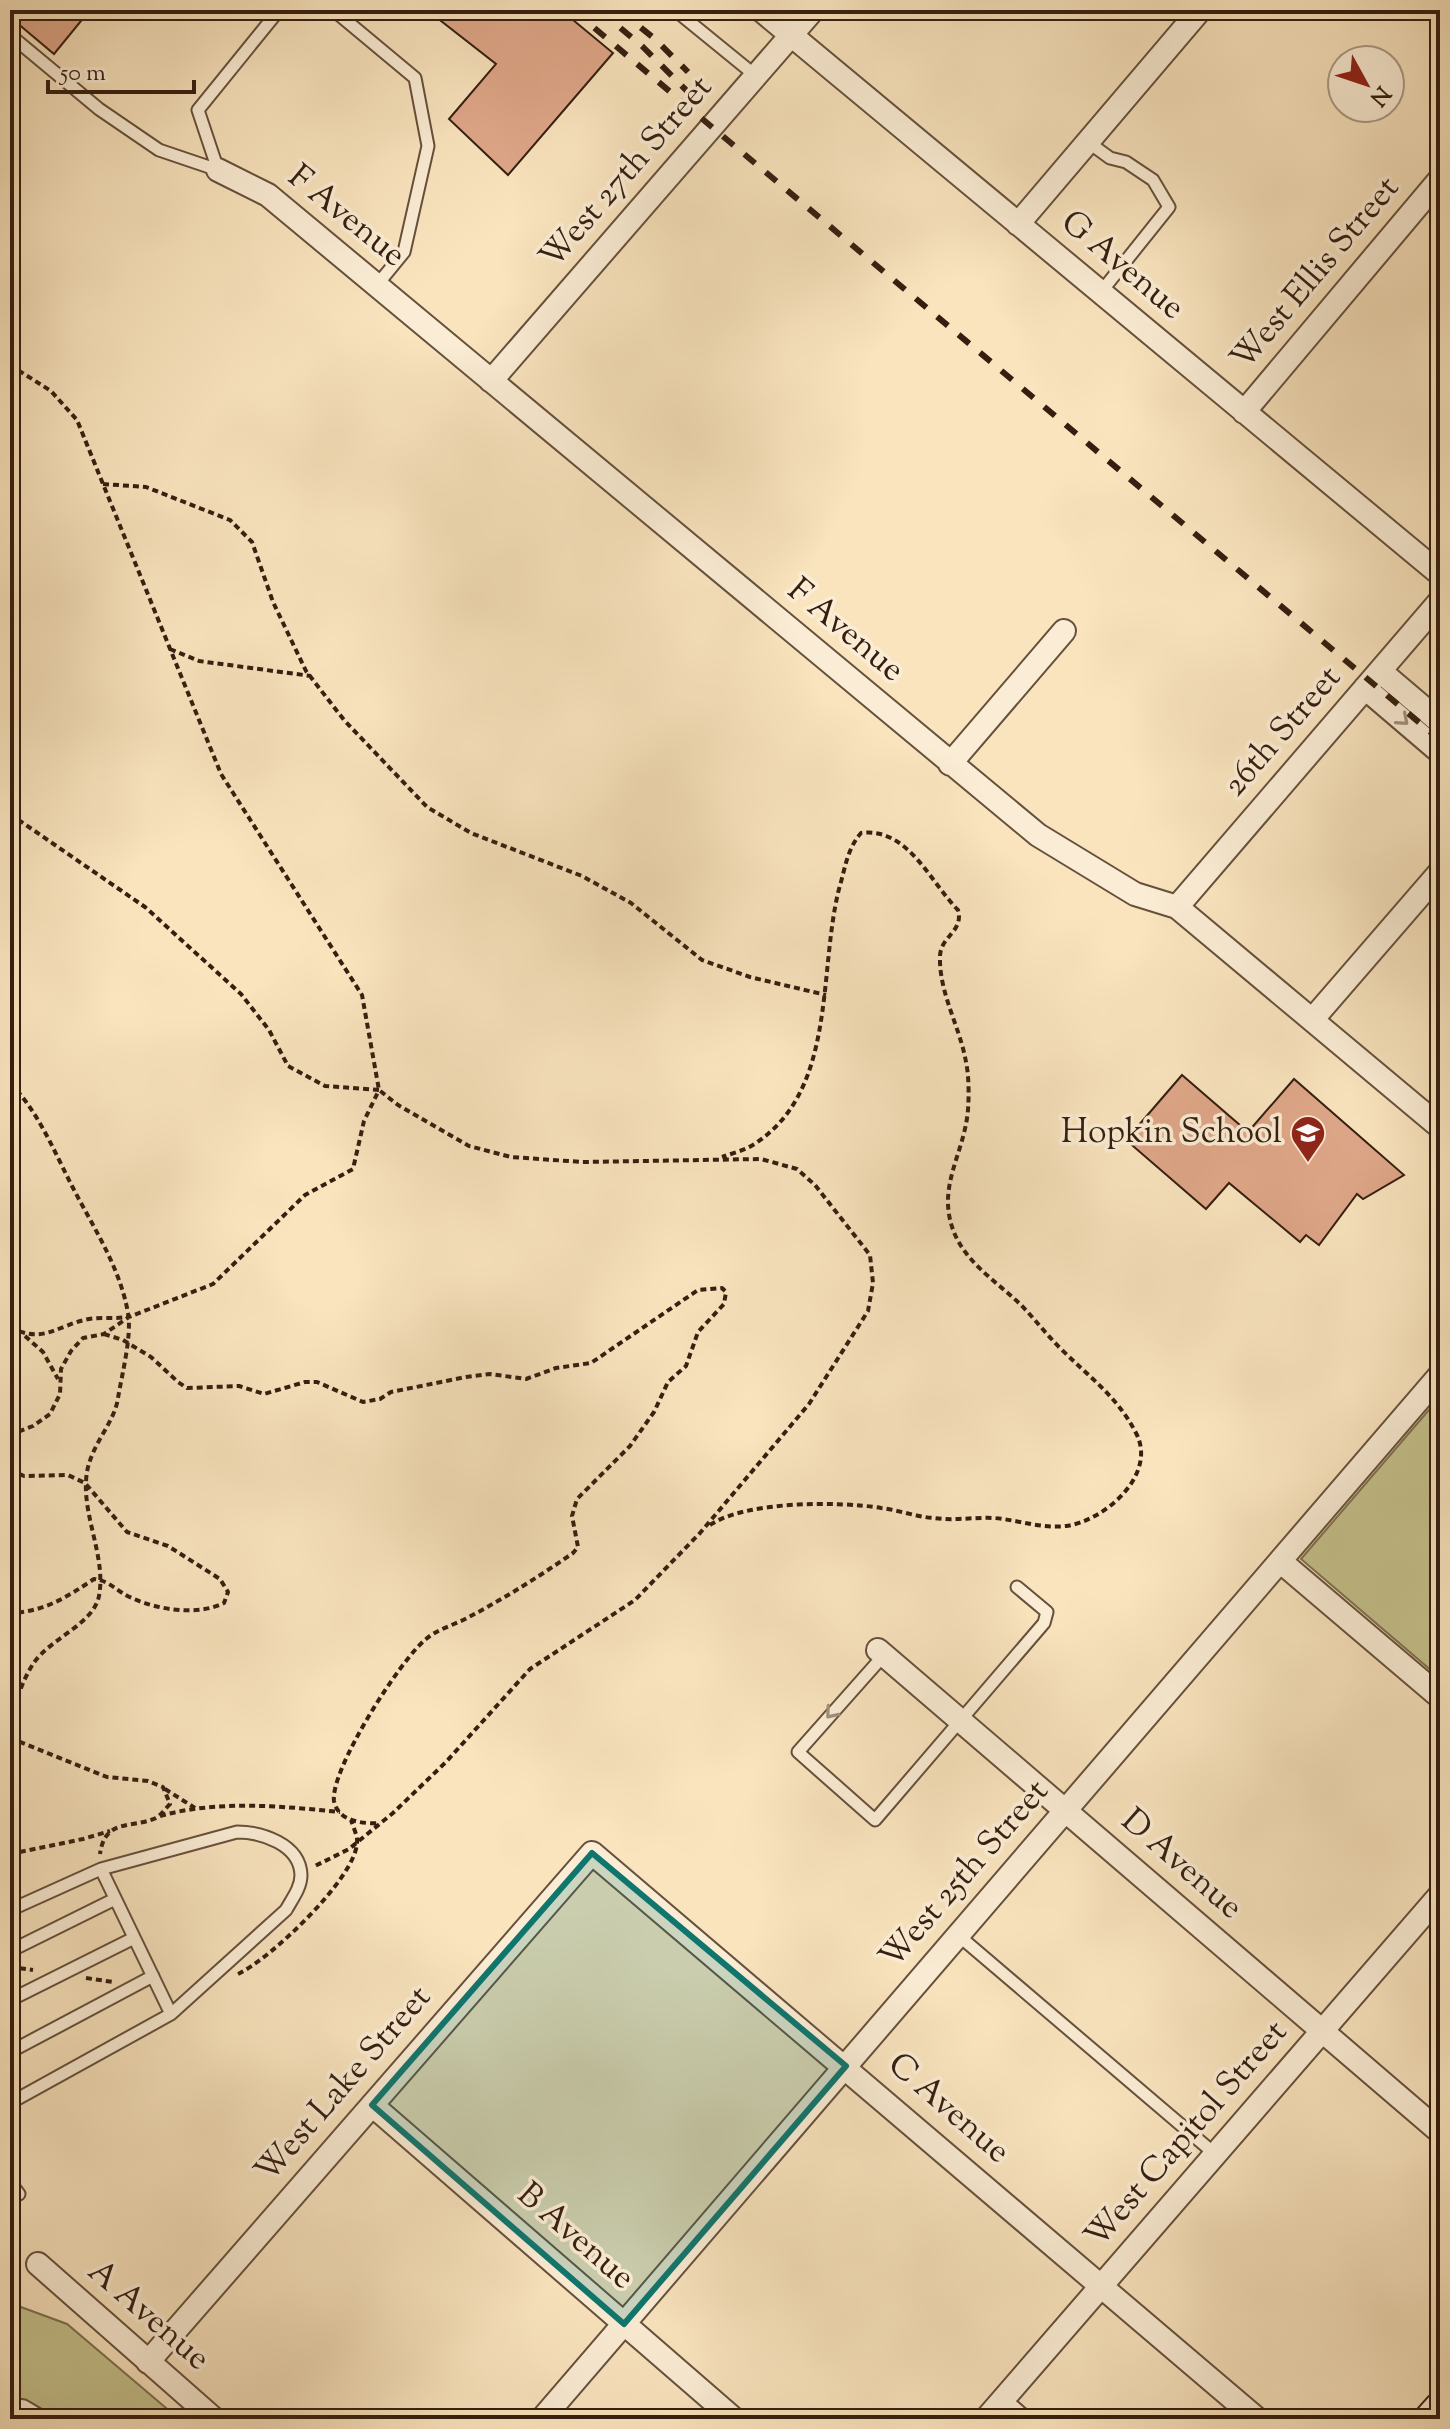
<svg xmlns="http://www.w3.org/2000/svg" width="1450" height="2429" font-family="'Sorts Mill Goudy',serif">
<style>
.green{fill:#c5c28c;stroke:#7d704e;stroke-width:2}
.building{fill:#dfa789;stroke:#351e10;stroke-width:2}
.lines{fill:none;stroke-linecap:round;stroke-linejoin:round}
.lane-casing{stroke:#66503c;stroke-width:15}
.street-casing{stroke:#66503c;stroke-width:26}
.secondary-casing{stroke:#351e10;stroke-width:36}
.path{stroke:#351e10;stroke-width:4;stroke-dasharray:6 4;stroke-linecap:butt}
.lane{stroke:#fbedd5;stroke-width:11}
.street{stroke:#fbedd5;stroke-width:22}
.secondary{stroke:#fbedd5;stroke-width:32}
.rail{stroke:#351e10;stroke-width:6;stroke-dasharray:14 14;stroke-linecap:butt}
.oneway{stroke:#a2907c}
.marked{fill:#0f766e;fill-opacity:0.2;stroke:#0f766e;stroke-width:6;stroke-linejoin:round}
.labels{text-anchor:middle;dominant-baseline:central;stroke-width:7;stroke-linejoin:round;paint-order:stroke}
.street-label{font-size:34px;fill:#351e10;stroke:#fbedd5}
.poi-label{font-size:34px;fill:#351e10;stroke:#fbedd5;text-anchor:end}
</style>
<rect width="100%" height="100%" fill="#f9e4be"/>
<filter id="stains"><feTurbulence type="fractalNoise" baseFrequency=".0025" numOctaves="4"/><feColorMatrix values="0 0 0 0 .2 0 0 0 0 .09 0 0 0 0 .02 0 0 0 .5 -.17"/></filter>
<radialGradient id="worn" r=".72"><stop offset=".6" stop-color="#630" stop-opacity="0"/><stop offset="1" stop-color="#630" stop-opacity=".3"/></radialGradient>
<path class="green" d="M1440,1397v281l-139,-119z
M10,2303l57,21 112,95h-169z"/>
<path class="building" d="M10,10h80l-36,44 -44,-37z
M427,10h134l52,43 -105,122 -59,-56 47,-55z
M1182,1075l66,57 46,-53 110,96 -41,24 -6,-5 -38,51 -13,-10 -6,7 -71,-59 -23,26 -80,-69z"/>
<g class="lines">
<g class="lane-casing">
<path id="lane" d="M327,10l10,3 78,65 13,68 -24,106 -27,33
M675,10l81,66
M10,35l89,74 60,41 59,20
M1088,142l22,16 16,4 27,18 16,27 -68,85
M218,170l-20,-60 81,-100
M884,1655l-86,97 77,68 169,-197 3,-11 -30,-25
M101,1869l70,145
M10,1910l91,-41 136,-37c24,0 63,12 64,43 0,13 -9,24 -15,35l-115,104 -161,89
M958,1935l257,219
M10,1951l105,-52
M10,2000l124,-62
M10,2052l143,-76
M10,2182l9,12
M1004,2398l24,21
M10,2404l14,2 22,13"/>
</g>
<g class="street-casing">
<path id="street" d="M761,10l679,564
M218,170l50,25 770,640 97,59 42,13 263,220
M1018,224l182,-214
M491,381l322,-371
M1244,412l196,-233
M1380,671l60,51
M1365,688l75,64
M950,764l114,-133
M1177,907l263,-306
M1312,1020l128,-148
M1280,1561l160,136
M878,1650l562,482
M372,2105l362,314
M38,2264l176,155
M148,2362l444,-509 665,566
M542,2419l898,-1044
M986,2419l454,-524"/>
</g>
<g class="secondary-casing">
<path id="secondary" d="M1431,2419l9,-10"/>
</g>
<path class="path" d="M10,365l41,26 26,29 144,354 141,221 17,95 19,15 71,41 42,11 71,5 179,-3 36,10 18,16 55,70 3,28 -5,28 -59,93 -109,129 -65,67 -105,69 -84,93 -53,51 -44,36 -36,18
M103,484l43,3 84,33 22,22 21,60 33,69 38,49 83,87 44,26 111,43 49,27 71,57 48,17 76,18
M170,649l29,12 112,15
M10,814l135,93 96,87 28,36 19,36 37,20 54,4 -15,31 -11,48 -48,26 -92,89 -84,33 -25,17 -21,4 -12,13 -10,18 -1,25 -10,20 -17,12 -23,9
M10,1083c28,28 44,68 62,103 21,41 48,81 56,127 4,23 -6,61 -10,85 -4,28 -31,49 -32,84 -2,37 20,77 13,114 -6,29 -49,42 -66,68 -11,17 -17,38 -23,57
M10,1327c33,18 47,-2 79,-8 12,-2 25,0 38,-2
M104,1334l19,6 28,17 27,25 9,6 52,-2 25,8 41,-12h12l46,20 17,-3 11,-7 75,-15 24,-3 36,5 30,-11 35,-5 107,-73 24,-2 4,4 -2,12 -26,28 -12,34 -18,16 -14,30 -24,34 -53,53 -5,17 6,31 -5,6c-33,23 -68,45 -104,64 -14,8 -30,11 -43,22 -26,21 -96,131 -92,162 4,21 30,23 46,22
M25,1336l18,16 15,27
M10,1470l14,6 44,-1 17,8 42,49 41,14 52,33 8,13 -4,11c-26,13 -66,7 -92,-5 -15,-6 -21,-17 -38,-19 -27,18 -50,33 -84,34
M710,1525c35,-24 128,-24 171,-17 18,2 35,9 53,10 20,3 40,-1 60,0 25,2 47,11 72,8 38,-5 92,-51 70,-93 -19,-37 -47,-56 -76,-85 -14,-14 -26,-30 -40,-44 -22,-21 -49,-38 -63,-65 -24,-49 7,-82 11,-129 1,-14 1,-34 -2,-48 -6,-35 -27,-69 -26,-105 0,-21 24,-25 18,-47 -28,-28 -50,-83 -97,-77 -14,16 -16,36 -22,56 -21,83 -2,200 -83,254 -10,7 -23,10 -34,14
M10,1738l97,39 41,4 15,6 7,17c-5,5 -9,11 -14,14 -25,11 -51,0 -56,36
M165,1789l30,19
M160,1816c57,-16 121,-10 180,-4
M10,1854l73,-15 27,-8
M10,1967l23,3
M238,1974c32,-15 117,-95 119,-131 1,-7 -4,-16 -6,-23
M86,1978l27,4"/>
<use href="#lane" class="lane"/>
<use href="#street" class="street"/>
<use href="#secondary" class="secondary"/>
<path class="rail" d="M573,10l867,730
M599,10l43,36 54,54
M619,10l36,29 33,33"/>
</g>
<defs><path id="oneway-chevron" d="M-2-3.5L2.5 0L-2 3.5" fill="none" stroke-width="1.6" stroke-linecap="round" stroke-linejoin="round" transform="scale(2)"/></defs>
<g class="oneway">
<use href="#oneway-chevron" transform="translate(1403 720) rotate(41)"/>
<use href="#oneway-chevron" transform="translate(831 1713) rotate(130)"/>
</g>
<path class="marked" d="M592,1853l254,213 -222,258 -252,-219z"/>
<defs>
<g id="school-pin" transform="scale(1.8)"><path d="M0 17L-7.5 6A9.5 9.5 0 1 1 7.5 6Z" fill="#8f2418" stroke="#fbedd5"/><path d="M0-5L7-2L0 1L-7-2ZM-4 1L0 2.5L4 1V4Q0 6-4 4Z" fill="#fff"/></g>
</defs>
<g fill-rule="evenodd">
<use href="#school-pin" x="1308" y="1133"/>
</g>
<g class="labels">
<g class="street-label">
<text transform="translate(627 173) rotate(-49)">West 27th Street</text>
<text transform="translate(346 217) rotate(39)">F Avenue</text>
<text transform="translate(1122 266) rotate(40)">G Avenue</text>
<text transform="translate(1316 274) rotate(-50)">West Ellis Street</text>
<text transform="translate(845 631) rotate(40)">F Avenue</text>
<text transform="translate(1283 732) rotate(-49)">26th Street</text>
<text transform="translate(1181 1865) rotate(41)">D Avenue</text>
<text transform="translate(965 1875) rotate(-49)">West 25th Street</text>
<text transform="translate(344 2085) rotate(-49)">West Lake Street</text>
<text transform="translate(948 2109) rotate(41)">C Avenue</text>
<text transform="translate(1187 2135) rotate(-49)">West Capitol Street</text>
<text transform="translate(575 2237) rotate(41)">B Avenue</text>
<text transform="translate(148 2316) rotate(41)">A Avenue</text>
</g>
<g class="poi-label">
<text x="1282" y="1133">Hopkin School</text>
</g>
</g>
<rect width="1450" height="2429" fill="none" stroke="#f9e4be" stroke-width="40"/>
<rect x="12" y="12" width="1426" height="2405" fill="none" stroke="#351e10" stroke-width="4"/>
<rect x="20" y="20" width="1410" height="2389" fill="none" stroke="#351e10" stroke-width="2"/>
<g transform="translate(1366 84) rotate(130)"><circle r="38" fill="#fbedd5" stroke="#ac9a86" stroke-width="2"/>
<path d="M0-6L14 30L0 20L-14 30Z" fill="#8f2418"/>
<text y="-12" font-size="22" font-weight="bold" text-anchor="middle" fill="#351e10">N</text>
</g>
<path d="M48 80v12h146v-12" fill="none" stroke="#351e10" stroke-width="4"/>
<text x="60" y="80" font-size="24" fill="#351e10" stroke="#fbedd5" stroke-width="6" paint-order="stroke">50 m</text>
<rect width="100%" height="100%" filter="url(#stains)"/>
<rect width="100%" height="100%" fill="url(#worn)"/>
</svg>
